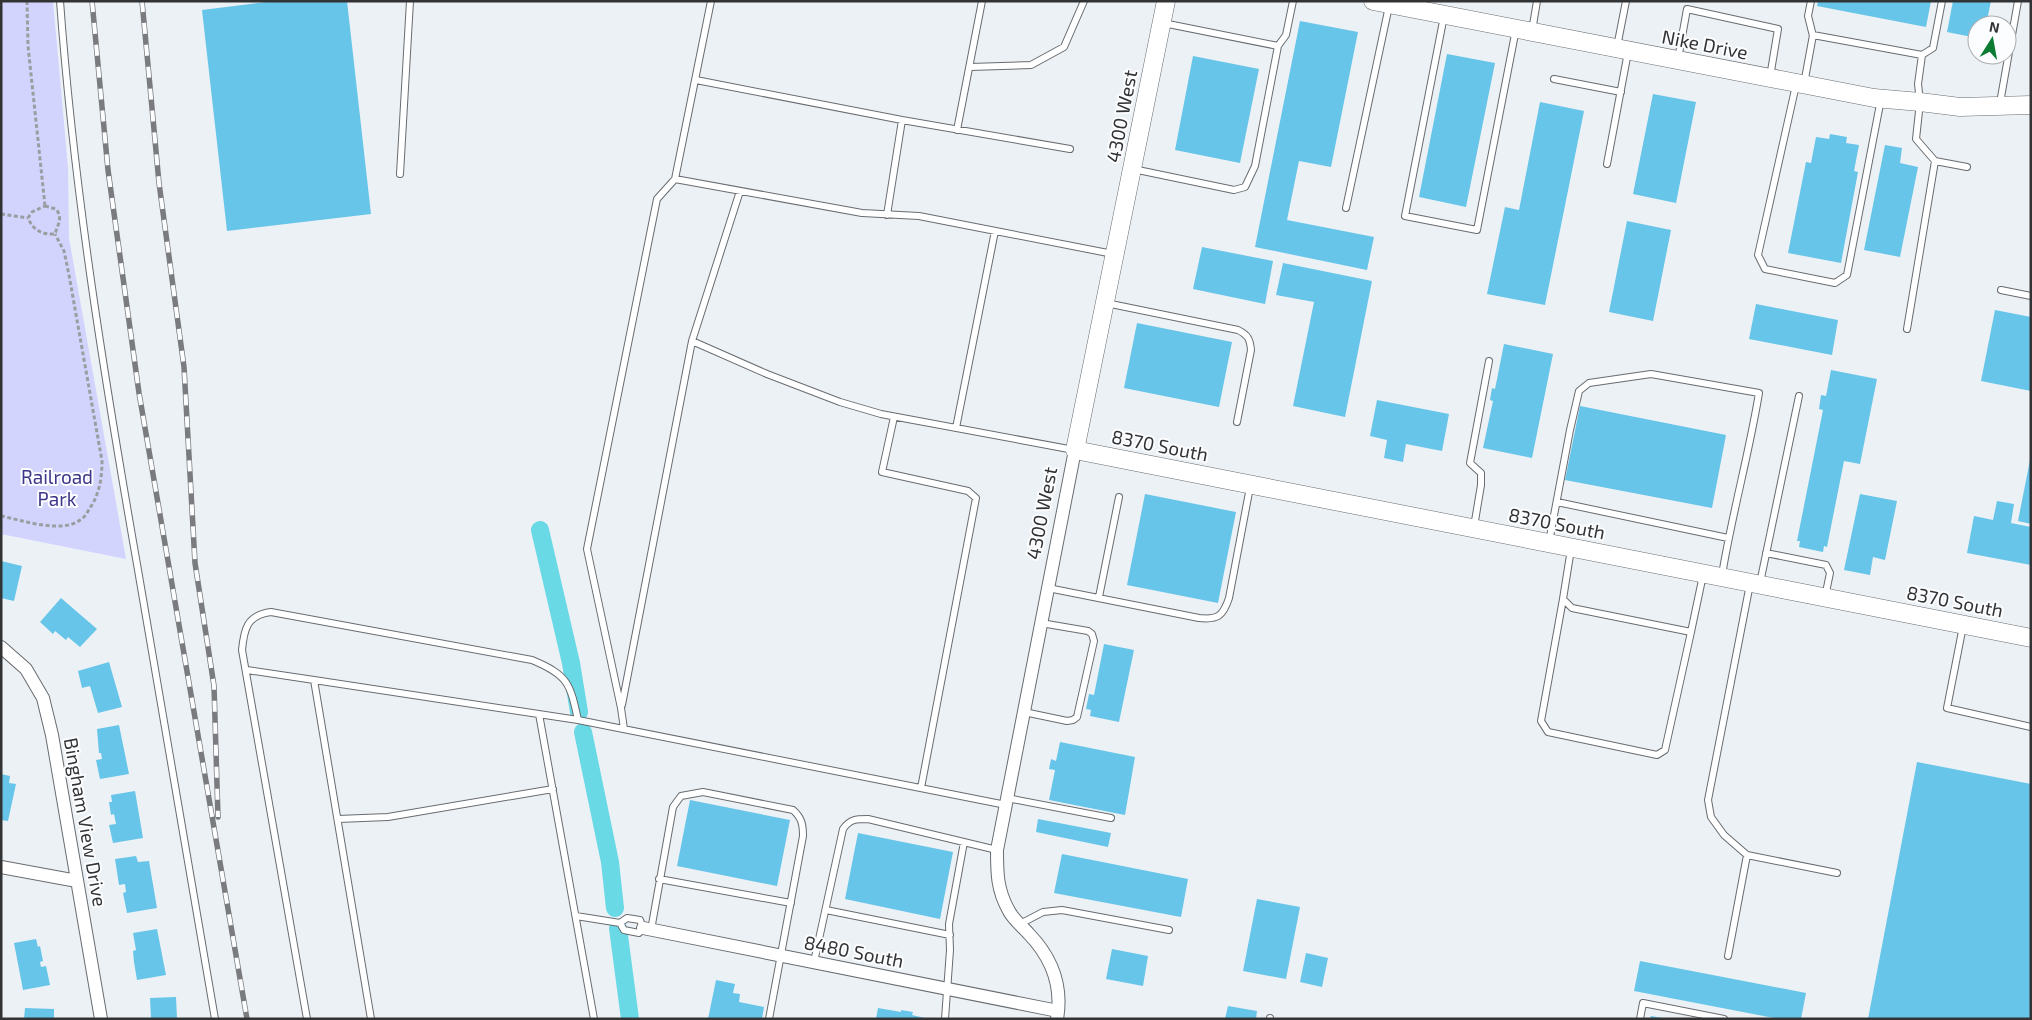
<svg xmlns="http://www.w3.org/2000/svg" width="2032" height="1020" font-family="'Exo 2',sans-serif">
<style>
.green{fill:#d2d4fd}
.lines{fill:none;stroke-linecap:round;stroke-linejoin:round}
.canal{stroke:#6ad9e6;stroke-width:18}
.building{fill:#67c5e9}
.lane-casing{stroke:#686c70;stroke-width:8}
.street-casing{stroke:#686c70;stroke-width:14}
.secondary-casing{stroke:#686c70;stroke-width:19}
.path{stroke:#9b9ea1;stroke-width:3;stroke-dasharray:4 2.5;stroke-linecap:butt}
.lane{stroke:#fff;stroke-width:6}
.street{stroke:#fff;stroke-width:12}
.secondary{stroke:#fff;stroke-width:18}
.rail-casing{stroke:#797b7e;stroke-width:5.5}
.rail{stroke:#fcfdff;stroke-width:4;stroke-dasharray:11;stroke-linecap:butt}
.labels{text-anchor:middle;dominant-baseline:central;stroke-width:4;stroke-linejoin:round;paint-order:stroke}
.street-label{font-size:19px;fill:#323335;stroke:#fcfdff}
.park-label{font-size:19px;fill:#3e3688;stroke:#fcfdff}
</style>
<rect width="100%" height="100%" fill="#ecf1f5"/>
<path class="green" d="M1,1h52l15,166 1,71 57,321 -125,-25z"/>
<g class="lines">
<path class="canal" d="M540,530l31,133 8,49
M583,732l27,130 5,46
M618,928l12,91"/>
</g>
<path class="building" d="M274,1h73l24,213 -144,17 -25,-221z
M1818,1h113l-5,26 -109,-21z
M1953,1h38l-5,24h-9v13l-30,-6z
M1300,21l58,11 -27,135 -32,-6 -12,59 87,17 -7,33 -112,-23z
M1447,54l48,9 -29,144 -47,-10z
M1193,56l66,13 -19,94 -65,-13z
M1653,94l43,8 -20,101 -43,-9z
M1540,102l44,9 -39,194 -58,-11 18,-87 14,3z
M1830,134l17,3 -1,6 13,2 -5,26 4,1 -17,91 -53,-10 18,-91 5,1 5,-26 13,2z
M1885,145l17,3 -2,15 18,4 -18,90 -36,-7z
M1627,221l44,9 -18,91 -44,-9z
M1202,247l71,14 -8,43 -72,-15z
M1283,263l89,18 -27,136 -52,-11 21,-104 -38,-7z
M1756,304l82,16 -6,35 -83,-16z
M1995,310l36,7v74l-50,-10z
M1137,323l95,19 -13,65 -95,-19z
M1504,344l49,10 -21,104 -49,-10 10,-47 -3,-1 2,-12 3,1z
M1831,370l46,9 -17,85 -16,-3 -17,86 -3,-1 -1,6 -24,-5 1,-6h-3l26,-131 -4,-1 2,-14 5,1z
M1377,400l72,14 -7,37 -36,-7 -3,18 -19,-4 3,-18 -17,-4z
M1580,406l146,29 -14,73 -147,-28z
M2030,460h1v64l-13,-3z
M1145,494l91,18 -18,91 -91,-18z
M1860,494l37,7 -12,59 -12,-3 -3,18 -26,-5z
M1997,501l17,3 -3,19 20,4v38l-64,-12 7,-37 19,4z
M1,561l21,5 -8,35 -13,-3z
M61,598l36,31 -17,18 -12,-10 -2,3 -11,-9 -2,3 -13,-12z
M1104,644l30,6 -15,72 -29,-6 1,-6 -5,-1 3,-15 5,1z
M109,662l13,45 -24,6 -8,-27 -8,2 -4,-17z
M119,725l10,49 -29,5 -4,-19 6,-1 -1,-6h-2l-2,-24z
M1060,742l75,15 -10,58 -76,-15 6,-30 -6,-1 2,-10 5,2z
M1917,762l114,22v235h-163z
M1,774l9,2 -1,7 7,1 -8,37 -7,-1z
M135,791l8,47 -30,5 -4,-18 7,-1 -2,-10 -3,1 -2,-13h3l-1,-7z
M690,800l100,20 -13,66 -100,-20z
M1038,819l73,14 -3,14 -72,-15z
M858,833l95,19 -13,67 -95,-20z
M1062,854l126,25 -7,38 -127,-24z
M136,856l2,6 11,-1 8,47 -30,5 -4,-20 3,-1 -1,-8 -6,1 -4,-26z
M1257,899l43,8 -14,72 -43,-8z
M157,929l9,46 -29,5 -3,-18 -1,-11 3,-1 -3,-17z
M36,939l2,8 2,-1 3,15 -3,1 1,5 5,-1 4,19 -27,5 -9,-47z
M1112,949l36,7 -5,30 -37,-7z
M1306,953l22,5 -6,29 -22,-5z
M1640,961l166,32 -5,26h-22l-145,-28z
M716,980l19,4 -2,9 7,1 -1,8 25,5 -2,12h-54z
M176,997l1,22h-26l-1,-21z
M1228,1006l29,5 -1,8h-31z
M25,1008l29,1v10h-30z
M878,1008l23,4v-2l12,2 -1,3 17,4h-53z
M1651,1016l11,2v1h-12z"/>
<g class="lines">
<g class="lane-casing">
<path id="lane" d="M60,1c14,191 45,381 78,569 26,150 51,299 77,449
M1811,1l-3,15 5,20
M1444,16l-39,200 72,14 39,-201
M1163,23l115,23
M1532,31l5,-30
M1617,47l9,-46
M1922,55l11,-7 9,-47
M1678,59l9,-50 91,20 -8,48
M970,67l61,-2 33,-18 20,-46
M1554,79l67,13
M696,80l206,40 -15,95
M1804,84l9,-49 109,20 -4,29 2,18 -4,37 19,22 32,6
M1796,85l-38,170 7,14 70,14 12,-8 34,-176
M2000,103l18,-102
M902,120l168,29
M957,130l25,-129
M1607,164l21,-112
M1133,169l101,21 11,-3 10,-21 23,-120 8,-11 7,-34
M400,174l10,-173
M675,179l187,34 57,3 194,38
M740,191l-48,150 75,33 73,28 41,12 193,36
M1346,208l43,-202
M2001,290l30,6
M1106,303l132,27c10,5 12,9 13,20l-14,72
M1907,329l28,-168
M894,417l-12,55 86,19 8,7 -55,290
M956,428l39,-197
M1557,502l171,36
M1474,527l7,-42v-12l-11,-10 19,-102
M1549,542l21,-112 9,-39 10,-8 62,-9 108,19c-10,61 -27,121 -37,182
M1571,549l-8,50 9,9 119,24 12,-57
M1766,553l60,12 4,8 -5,24
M1760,583l39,-187
M1750,584l-42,216 3,17 13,18 23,20 90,18
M1048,588l151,30c19,2 24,-2 30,-20l21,-111
M1099,597l20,-100
M1563,599l-22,122 7,11 109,23 8,-5 26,-118
M1963,626l-16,82 84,19
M247,670l67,10 57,339
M314,680l264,40 428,85
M622,705l70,-364
M1024,712l43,9 6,-1 4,-3 17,-76 -2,-7 -4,-3 -47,-8
M539,714l55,305
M624,729l-3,-21 -34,-159 70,-350 18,-20 36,-178
M1007,798l104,20
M338,819l50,-2 165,-28
M659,879l132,24
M826,910l124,25
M576,916l44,7 7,-5 13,2 3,8 -4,5 -15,-3 -4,-7
M1020,924l23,-12 19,-2 107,20
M651,930l22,-123 8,-11 22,-4 90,18c9,8 10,15 10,26l-34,183
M1728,956l19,-101
M814,962l29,-133c7,-10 13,-10 25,-10l129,31
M307,1019l-65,-369c2,-21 5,-35 29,-38l261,48c36,15 38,23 46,60
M945,1019l5,-69 -1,-26 15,-82
M1270,1019v-1
M1640,1019l3,-16 81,16"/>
</g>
<g class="street-casing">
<path id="street" d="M1,647l25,22 17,29 9,37 49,284
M1,867l76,14
M643,928l415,83
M1057,1019c6,-34 -5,-61 -28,-85 -6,-7 -16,-15 -20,-23 -12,-21 -12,-38 -12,-61l78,-400"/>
</g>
<g class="secondary-casing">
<path id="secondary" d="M1166,1l-91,449 956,188
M1373,1l501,97 46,4 40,5 71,-2"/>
</g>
<path class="path" d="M27,1l1,45 17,160
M45,206l11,3c7,9 2,15 -1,25 -13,1 -22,-4 -27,-16l4,-6z
M1,214l27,4
M1,516c20,4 61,18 79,4 6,-3 8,-10 12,-15 8,-14 10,-29 10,-44l-33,-186 -5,-24 -9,-17"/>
<use href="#lane" class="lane"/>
<use href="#street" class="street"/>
<use href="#secondary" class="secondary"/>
<g class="rail-casing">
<path id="rail" d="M92,1l16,169 31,223 108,626
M142,1l17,182 25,184 11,196 19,123 4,131"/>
</g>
<use href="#rail" class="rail"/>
</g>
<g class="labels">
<g class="street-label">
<text transform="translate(1705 44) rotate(11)">Nike Drive</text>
<text transform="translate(1121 116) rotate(-79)">4300 West</text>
<text transform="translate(1160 445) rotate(11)">8370 South</text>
<text transform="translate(1041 513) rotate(-79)">4300 West</text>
<text transform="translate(1557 523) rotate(11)">8370 South</text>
<text transform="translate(1955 601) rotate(11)">8370 South</text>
<text transform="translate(86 822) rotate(80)">Bingham View Drive</text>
<text transform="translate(854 951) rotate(11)">8480 South</text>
</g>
<g class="park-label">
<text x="57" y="476">Railroad<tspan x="57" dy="22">Park</tspan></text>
</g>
</g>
<rect width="2032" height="1020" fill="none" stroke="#323335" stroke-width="5"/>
<g transform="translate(1992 40) rotate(11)"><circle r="24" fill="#fcfdff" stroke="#abacae"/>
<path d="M0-4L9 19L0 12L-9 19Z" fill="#0b7c32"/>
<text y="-8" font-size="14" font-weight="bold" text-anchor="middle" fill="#323335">N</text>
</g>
</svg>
